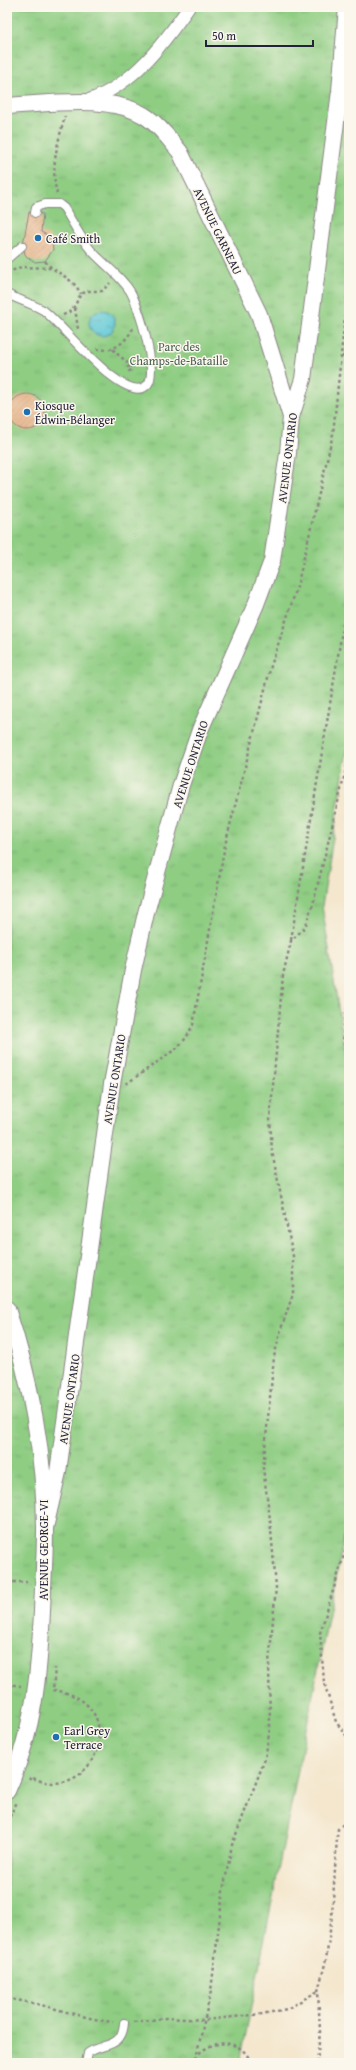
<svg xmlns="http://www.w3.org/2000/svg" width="356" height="2070" font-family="'Gentium Book Plus',serif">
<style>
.park{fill:url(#park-tufts);stroke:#58785f}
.water{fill:url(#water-ripples);stroke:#3e7488}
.building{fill:url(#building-hatch)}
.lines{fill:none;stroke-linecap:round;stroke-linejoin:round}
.service-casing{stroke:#8b8484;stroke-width:10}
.pedestrian-casing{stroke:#8b8484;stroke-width:14}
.minor-casing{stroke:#8b8484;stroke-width:18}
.path{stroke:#8b8484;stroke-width:2.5;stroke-dasharray:3 3;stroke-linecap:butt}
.service{stroke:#fff;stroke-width:8}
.pedestrian{stroke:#fff;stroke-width:12}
.minor{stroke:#fff;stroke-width:16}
.poi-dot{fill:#1f6fb2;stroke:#fbf7ec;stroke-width:1.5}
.labels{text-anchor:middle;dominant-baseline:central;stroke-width:3;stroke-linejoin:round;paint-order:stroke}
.street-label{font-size:12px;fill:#22223b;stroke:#fbf7ec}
.poi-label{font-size:12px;fill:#22223b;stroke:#fbf7ec;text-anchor:start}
.park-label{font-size:12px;fill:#485e54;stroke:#fbf7ec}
</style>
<defs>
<pattern id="park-tufts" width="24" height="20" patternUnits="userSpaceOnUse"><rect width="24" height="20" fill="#8fcd83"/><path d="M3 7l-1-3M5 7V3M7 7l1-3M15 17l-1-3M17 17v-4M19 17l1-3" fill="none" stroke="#7bb072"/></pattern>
<pattern id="water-ripples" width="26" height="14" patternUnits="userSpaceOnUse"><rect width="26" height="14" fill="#5bc7d5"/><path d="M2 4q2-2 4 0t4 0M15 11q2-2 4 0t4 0" fill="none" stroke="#4ba1ae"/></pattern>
<pattern id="building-hatch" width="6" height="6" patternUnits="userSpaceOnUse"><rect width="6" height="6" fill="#e8b991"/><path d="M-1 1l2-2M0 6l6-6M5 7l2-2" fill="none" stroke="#c79f7e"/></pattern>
</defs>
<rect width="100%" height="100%" fill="#fbf7ec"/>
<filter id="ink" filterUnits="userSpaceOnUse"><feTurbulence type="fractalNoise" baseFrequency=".025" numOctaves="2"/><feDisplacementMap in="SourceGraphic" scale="8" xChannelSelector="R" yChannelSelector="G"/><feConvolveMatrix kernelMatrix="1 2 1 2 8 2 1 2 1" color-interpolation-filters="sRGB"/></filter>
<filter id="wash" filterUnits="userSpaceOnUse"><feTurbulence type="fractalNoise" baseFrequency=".012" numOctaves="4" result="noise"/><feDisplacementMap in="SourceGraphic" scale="16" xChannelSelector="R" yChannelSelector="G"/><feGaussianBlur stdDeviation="0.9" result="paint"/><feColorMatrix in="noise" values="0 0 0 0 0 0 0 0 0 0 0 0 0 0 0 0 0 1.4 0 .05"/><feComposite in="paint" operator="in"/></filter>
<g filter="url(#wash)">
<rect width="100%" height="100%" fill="#f4e7ce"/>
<path class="park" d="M7,7h342v731l-27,168 27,169v437l-109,551h-233z"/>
<path class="water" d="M89 323a13 13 0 1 1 26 0a13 13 0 1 1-26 0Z"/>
<g id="blocks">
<path class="building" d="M29,212l14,2 -2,18 8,4 3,4 1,10 -8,11 -10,1 -8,-5 -2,-3 -2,-10z
M9 412a18 18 0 1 1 36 0a18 18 0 1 1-36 0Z"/>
</g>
</g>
<g filter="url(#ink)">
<use href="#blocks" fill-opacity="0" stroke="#8b8484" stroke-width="1"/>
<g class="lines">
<g class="service-casing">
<path id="service" d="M7,259l15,-13
M7,294c12,6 25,10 36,16 17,11 84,100 105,74 10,-14 -9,-78 -18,-93 -10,-16 -28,-28 -40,-42 -10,-12 -18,-28 -26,-41l-5,-4h-14l-9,3 -1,6
M86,2063l2,-10c16,-11 34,-4 36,-30"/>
</g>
<g class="pedestrian-casing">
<path id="pedestrian" d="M89,100c44,-15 74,-56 100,-93"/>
</g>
<g class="minor-casing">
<path id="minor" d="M7,106c42,-2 105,-13 141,12 13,9 22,22 32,34l79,162 32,103
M7,1309c23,68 38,148 38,220 0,27 -2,55 -3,82 -3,65 -8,120 -35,180
M45,1528l13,-56 54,-388 21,-114 13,-57 35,-128 19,-55 56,-126 16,-43 16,-108 3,-36 12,-38 37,-288 7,-84"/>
</g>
<path class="path" d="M57,194c-7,-27 1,-52 8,-78
M45,261c11,14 26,14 36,33
M7,273l14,-6 30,1
M75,308l3,21
M63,315c12,-4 12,-12 18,-21l7,-3h14l8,-8
M97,349c16,4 29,-7 36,-21
M113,349c5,7 12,10 17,17l-2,1 1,4 3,-1v-4h-2
M343,355l6,21
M291,940l58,-351
M349,1001c-6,21 -9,40 0,61
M126,1084l51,-36 9,-10 7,-13 32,-180 46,-179 26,-79 36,-153 16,-157
M349,1539l-29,94 4,49 12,40 13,17
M7,1582h20
M7,1684l14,2
M74,1743l23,9
M29,1780l2,-3c64,32 104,-76 22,-87l2,-22
M7,1822l10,-20
M7,1999c36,3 70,19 106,23
M134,2022l32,-4 39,2 57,-6 25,-5 31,-18
M197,2053l14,-62 12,-100 9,-46 33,-86 5,-31 -1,-65 7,-76 -6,-68 -7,-51 11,-111 7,-28 12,-35v-38l-21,-105 -2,-32 13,-144 8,-34 14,-14 8,-23 36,-147
M192,2063c12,-24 49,-28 59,0
M317,2063l3,-31 -2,-41 8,-31 6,-44 5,-79 1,-8 11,-10"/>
<use href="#service" class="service"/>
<use href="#pedestrian" class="pedestrian"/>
<use href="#minor" class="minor"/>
</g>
</g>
<g class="poi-dot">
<circle cx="38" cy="238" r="4"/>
<circle cx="27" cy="412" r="4"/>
<circle cx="56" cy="1737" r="4"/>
</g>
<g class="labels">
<g class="street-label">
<text transform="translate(218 231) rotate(64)">AVENUE GARNEAU</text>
<text transform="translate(287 458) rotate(-83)">AVENUE ONTARIO</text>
<text transform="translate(190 764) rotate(-72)">AVENUE ONTARIO</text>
<text transform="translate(114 1079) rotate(-81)">AVENUE ONTARIO</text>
<text transform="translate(69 1399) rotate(-82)">AVENUE ONTARIO</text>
<text transform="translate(43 1550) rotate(-90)">AVENUE GEORGE-VI</text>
</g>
<g class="poi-label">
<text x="46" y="238">Café Smith</text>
<text x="35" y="405">Kiosque<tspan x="35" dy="14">Édwin-Bélanger</tspan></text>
<text x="64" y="1730">Earl Grey<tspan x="64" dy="14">Terrace</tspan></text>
</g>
<g class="park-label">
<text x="179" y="346">Parc des<tspan x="179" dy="14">Champs-de-Bataille</tspan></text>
</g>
</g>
<rect width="356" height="2070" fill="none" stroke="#fbf7ec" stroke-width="24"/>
<path d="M206 40v6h107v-6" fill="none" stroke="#22223b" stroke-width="2"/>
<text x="212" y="40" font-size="12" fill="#22223b" stroke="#fbf7ec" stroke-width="3" paint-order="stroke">50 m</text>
</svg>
